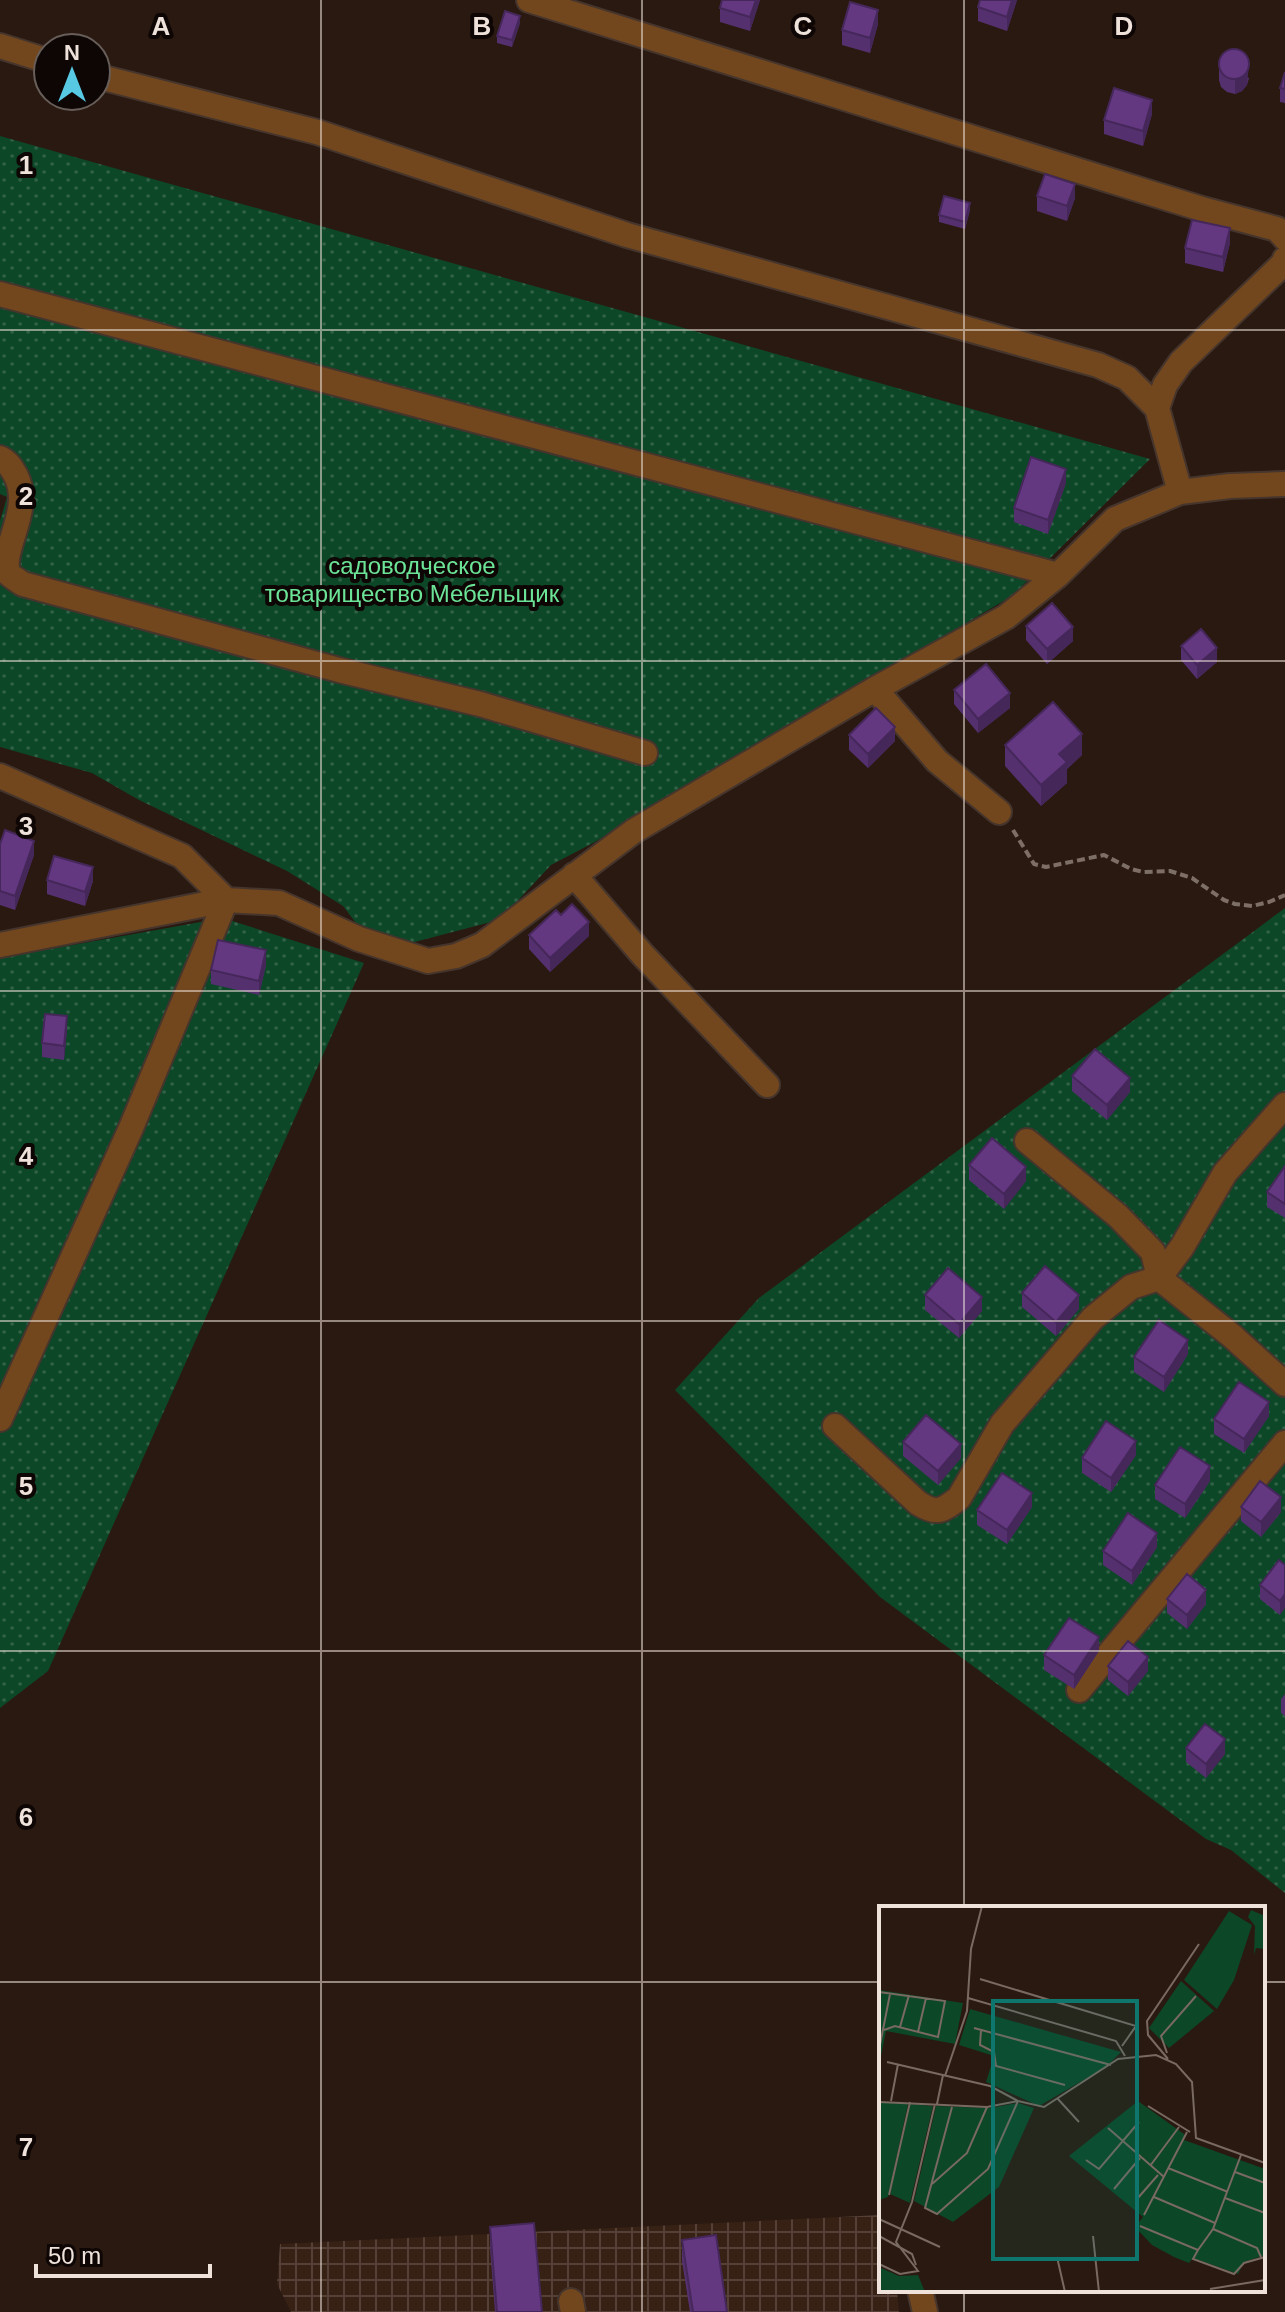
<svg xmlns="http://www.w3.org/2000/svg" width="1285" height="2312" font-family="Arial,sans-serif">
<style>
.industrial{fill:url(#industrial-grid)}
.park{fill:url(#park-dots)}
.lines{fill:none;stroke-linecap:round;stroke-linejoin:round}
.minor-casing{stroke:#45352c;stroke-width:28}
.path{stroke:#7d6e66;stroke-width:4;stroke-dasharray:8 4;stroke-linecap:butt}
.minor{stroke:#73471d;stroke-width:24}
.wall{fill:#55306f}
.shaded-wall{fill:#45275a}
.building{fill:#633881;stroke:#45275a;stroke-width:2}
.grid{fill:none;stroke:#eee2db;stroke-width:2;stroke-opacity:0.55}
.labels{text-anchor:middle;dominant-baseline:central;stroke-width:8;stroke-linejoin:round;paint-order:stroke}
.park-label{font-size:24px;fill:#6ce498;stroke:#0d0604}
.inset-road{fill:none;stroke:#786961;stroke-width:2}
.view{fill:#0f766e;fill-opacity:0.15;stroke:#0f766e;stroke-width:4}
.inset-edge{fill:none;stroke:#eee2db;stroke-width:4}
.grid-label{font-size:26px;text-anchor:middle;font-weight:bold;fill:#eee2db;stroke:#0d0604;stroke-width:8;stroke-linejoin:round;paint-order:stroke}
</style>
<defs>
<pattern id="industrial-grid" width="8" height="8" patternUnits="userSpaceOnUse" patternTransform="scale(2)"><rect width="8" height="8" fill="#372014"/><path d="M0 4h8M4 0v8" fill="none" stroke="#544036"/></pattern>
<pattern id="park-dots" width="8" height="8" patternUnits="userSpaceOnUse" patternTransform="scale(2)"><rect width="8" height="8" fill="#0c4727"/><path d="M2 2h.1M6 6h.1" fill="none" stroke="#306146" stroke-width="1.8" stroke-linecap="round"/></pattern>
</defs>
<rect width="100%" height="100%" fill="#2a1910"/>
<path class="industrial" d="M881,2215v75h16l2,22h-608l-14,-28 3,-40z"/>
<path class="park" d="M0,136l1150,323 -138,137 -419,247 -42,22 -41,44 -19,13 -84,22 -48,-17 -16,-21 -56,-35 -148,-71 -47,-27 -92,-26v-226l7,-24 -7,-3z
M1285,908v985l-54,-43 -25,-11 -326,-242 -205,-207 84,-92z
M223,918l141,45 -316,708 -48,37v-750z"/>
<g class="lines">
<g class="minor-casing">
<path id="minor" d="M529,0l673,209 75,20 8,9
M0,46l48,15
M96,76l221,56 310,103 471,130 29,13 30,30 23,84
M0,294l1058,281
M1157,408l8,-23 16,-23 103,-99 1,-4
M0,458c9,5 11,9 16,18 17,34 -16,73 -8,97 3,4 11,8 15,11l316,86 141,34 165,49
M875,689l62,72 62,51
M0,776l182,80 44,44 -95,228 -131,291
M574,875l68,79 125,131
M0,945l226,-45 53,3 80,36 69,22 28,-5 26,-11 152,-114 241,-142 131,-72 52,-42 57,-56 65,-27 50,-6 55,-2
M1027,1141l91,75 35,36 6,26 73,58 53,48
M835,1426l83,77c19,12 24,8 41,-5l43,-74 91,-106 38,-31 28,-9 23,-31 43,-74 60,-68
M1079,1690l206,-247
M920,2290l5,22
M571,2301l2,11"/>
</g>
<path class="path" d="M1013,830l21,34 12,3 58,-12 27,14 12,3 27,-1 22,7 32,22 11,4 17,2 17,-4 16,-7"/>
<use href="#minor" class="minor"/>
</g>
<path class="wall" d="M760,0l-10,31 -30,-9v-14z
M980,0h37l-10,31 -29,-10v-14z
M520,23l-8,24 -15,-4v-7z
M878,24l-8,29 -28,-8v-15z
M1219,65l30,13 -2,7 -5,6 -7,3 -8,-2 -6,-5 -2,-7z
M1285,72v31l-5,-1v-14z
M1152,114l-9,32 -39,-12v-14z
M1037,196l38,2 -8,23 -30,-10z
M970,210l-5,19 -26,-7v-7z
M1230,243l-7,29 -38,-9v-15z
M1066,483l-18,51 -34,-12v-14z
M1026,626l47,15 -26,23 -21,-24z
M1181,646l36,16 -20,17 -16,-19z
M954,690l56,18 -32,25 -24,-29z
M849,735l46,6 -27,27 -19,-18z
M1005,745l77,10 -15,14v14l-26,23 -36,-40z
M0,844l34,11 -19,55 -15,-5z
M47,880l46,1 -8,25 -38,-12z
M561,915l28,21 -39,36 -21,-23v-14z
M266,965l-7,30 -48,-11v-14z
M67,1030l-3,30 -22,-3v-14z
M1072,1076l58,16 -23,28 -35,-29z
M969,1165l57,16 -22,28 -35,-29z
M1285,1166v52l-18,-11v-15z
M1022,1293l57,16 -23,27 -34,-29z
M925,1295l57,16 -23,27 -34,-28z
M1188,1354l-24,38 -30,-20v-15z
M1269,1416l-25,37 -30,-19v-15z
M903,1442l58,16 -23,27 -35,-29z
M1136,1455l-25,37 -29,-19v-15z
M1210,1481l-25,37 -30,-19v-14z
M1032,1507l-25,37 -30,-19v-15z
M1241,1507l40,5 -20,25 -20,-16z
M1157,1547l-25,38 -29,-20v-14z
M1285,1565l-5,50 -20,-16v-14z
M1167,1599l39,5 -19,25 -20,-16z
M1099,1651l-25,38 -30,-19v-15z
M1108,1666l40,5 -20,25 -20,-16z
M1285,1694v22l-4,-3v-14z
M1186,1748l39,6 -19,24 -20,-16z
M490,2227l52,85h-47l-5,-64z
M682,2240l45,72h-37l-8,-51z"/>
<path class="shaded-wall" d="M756,0h4l-10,31v-14z
M1012,0h5l-10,31v-14z
M878,10v14l-8,29v-15z
M520,16v7l-8,24v-7z
M1249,64l-2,21 -5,6 -7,3v-15z
M1152,100v14l-9,32v-15z
M1075,184v14l-8,23v-15z
M970,203v7l-5,19v-7z
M1230,228v15l-7,29v-15z
M1066,469v14l-18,51v-14z
M1073,627v14l-26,23v-15z
M1217,648v14l-20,17v-14z
M1010,693v15l-32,25v-14z
M895,727v14l-27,27v-14z
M1082,734v21l-15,14v14l-26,23v-21l18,-31z
M34,841v14l-19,55v-14z
M93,867v14l-8,25v-14z
M589,922v14l-39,36v-14z
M266,950v15l-7,30v-14z
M67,1016v14l-3,30v-14z
M1130,1078v14l-23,28v-15z
M1026,1167v14l-22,28v-15z
M1079,1295v14l-23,27v-14z
M982,1297v14l-23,27v-14z
M1188,1340v14l-24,38v-15z
M1269,1402v14l-25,37v-14z
M1136,1441v14l-25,37v-14z
M961,1444v14l-23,27v-14z
M1210,1466v15l-25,37v-14z
M1032,1493v14l-25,37v-14z
M1281,1497v15l-20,25v-15z
M1157,1533v14l-25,38v-14z
M1206,1590v14l-19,25v-14z
M1285,1594v14l-5,7v-14z
M1099,1637v14l-25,38v-14z
M1148,1657v14l-20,25v-14z
M1225,1739v15l-19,24v-14z"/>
<path class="building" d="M722,0h34l-6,17 -30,-9z
M980,0h32l-5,17 -29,-10z
M850,2l28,8 -8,28 -28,-8z
M505,11l15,5 -8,24 -15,-4z
M1219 64a15 15 0 1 1 30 0a15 15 0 1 1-30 0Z
M1285,72v17l-5,-1z
M1114,88l38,12 -9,31 -39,-11z
M1045,174l30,10 -8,22 -30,-10z
M944,196l26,7 -5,19 -26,-7z
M1192,220l38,8 -7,29 -38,-9z
M1031,457l35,12 -18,51 -34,-12z
M1052,603l21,24 -26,22 -21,-23z
M1201,629l16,19 -20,17 -16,-19z
M986,664l24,29 -32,26 -24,-29z
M1053,702l29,32 -23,20 8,8 -26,23 -36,-40z
M876,708l19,19 -27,27 -19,-19z
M5,830l29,11 -19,55 -15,-5v-47z
M54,856l39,11 -8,25 -38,-12z
M572,904l17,18 -39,36 -21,-23 27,-25 5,5z
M218,940l48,10 -7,31 -48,-11z
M45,1014l22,2 -3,30 -22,-3z
M1095,1049l35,29 -23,27 -35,-29z
M992,1138l34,29 -22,27 -35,-29z
M1285,1166v38l-18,-12z
M1045,1266l34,29 -23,27 -34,-29z
M948,1268l34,29 -23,27 -34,-29z
M1159,1320l29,20 -24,37 -30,-20z
M1239,1382l30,20 -25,37 -30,-20z
M926,1415l35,29 -23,27 -35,-29z
M1106,1421l30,20 -25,37 -29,-20z
M1180,1447l30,19 -25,38 -30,-19z
M1002,1473l30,20 -25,37 -30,-20z
M1260,1481l21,16 -20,25 -20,-15z
M1128,1513l29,20 -25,38 -29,-20z
M1279,1560l6,5v29l-5,7 -20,-16z
M1187,1574l19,16 -19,25 -20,-16z
M1069,1618l30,19 -25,38 -30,-20z
M1128,1641l20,16 -20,25 -20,-16z
M1205,1724l20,15 -19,25 -20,-16z
M534,2223l8,89h-45l-7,-85z
M716,2235l11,77h-34l-11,-72z"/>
<path class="grid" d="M321,0v2312M642,0v2312M964,0v1908M0,330h1285M0,661h1285M0,991h1285M0,1321h1285M0,1651h1285M0,1982h881M1263,1982h22M964,2290v22"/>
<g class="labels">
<g class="park-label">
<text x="412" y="565">садоводческое<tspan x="412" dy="28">товарищество Мебельщик</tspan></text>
</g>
</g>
<g transform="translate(879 1906)">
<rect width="386" height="386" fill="#2a1910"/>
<path d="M372,4l14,6v33l-9,-1 -2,7 1,-29 -7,-9z" fill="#0c4727"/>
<path d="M350,5l23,14 -18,55 -17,29 -33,-29zM302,75l33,30 -45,37 -20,-20zM0,84l84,13 -8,41 -69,-13 -7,35zM91,103l151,43 -15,15 -67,39 -53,-24 8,-26 -35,-11zM259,195l46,33v6l81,29v86l-21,7 -6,12 -45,-16 -4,5 -15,-6 -22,-12 -17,-18 8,-10 -74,-61zM0,196l29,2 -20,93 -9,3zM139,197l16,5 -35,79 -46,35 -39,-21 22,-95 54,2zM31,198l23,2 -23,97 -20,-9zM0,361l20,9 19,-1 7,17h-46z" fill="#0c4727"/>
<path class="inset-road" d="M101,73l156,47 -14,20M0,86l66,9 -7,36 -43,-11 -11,4M89,92l148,43 9,15M21,121l9,-32M95,122l137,37M102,124l-1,15 14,7 2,14 69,19M39,126l8,-34M0,144l11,-56M288,147l-6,-17 35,-40M289,153l-20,-24 -1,-14 52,-77M8,156l103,24 28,15 -30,68 -51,45 -12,-6 27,-101M66,170l22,-65 4,-62 11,-43M178,192l22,24M12,195l7,-37M0,196l108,5 31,-6 26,6 74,-48 38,-4 20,9 16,18 4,56 69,25M58,198l6,-29M269,200l42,26M229,222l56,49M207,254l13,9 40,-47M271,260l29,-39M289,262l60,24M356,266l30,11M53,278l35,-31 20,-46M235,283l26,-31M10,289l21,-93M275,291l61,26M346,292l40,15M258,293l21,-24M265,309l43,-83M0,313l61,28M261,320l58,24 -5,9 41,15 10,-11 21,-6M334,323l44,19 4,9M0,330l33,18 4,11M214,330l6,56M319,344l15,-21 28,-74M178,351l8,35M0,358l21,10 18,-3 -22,-29 16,-40 23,-98M331,383l55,-9"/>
<path class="view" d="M114,95h144v258h-144z"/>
<rect width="386" height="386" class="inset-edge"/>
</g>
<g class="grid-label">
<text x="161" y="35">A</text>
<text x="482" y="35">B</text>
<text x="803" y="35">C</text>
<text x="1124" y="35">D</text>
<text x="26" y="174">1</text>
<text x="26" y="505">2</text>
<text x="26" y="835">3</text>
<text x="26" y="1165">4</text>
<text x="26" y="1495">5</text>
<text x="26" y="1826">6</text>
<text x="26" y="2156">7</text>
</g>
<g transform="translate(72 72)"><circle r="38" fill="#0d0604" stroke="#675e5a" stroke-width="2"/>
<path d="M0-6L14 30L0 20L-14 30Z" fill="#58c9e3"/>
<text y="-12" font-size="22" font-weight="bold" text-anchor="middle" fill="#eee2db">N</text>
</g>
<path d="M36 2264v12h174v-12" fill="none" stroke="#eee2db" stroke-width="4"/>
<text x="48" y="2264" font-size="24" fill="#eee2db" stroke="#0d0604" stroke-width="6" paint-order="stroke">50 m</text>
</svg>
